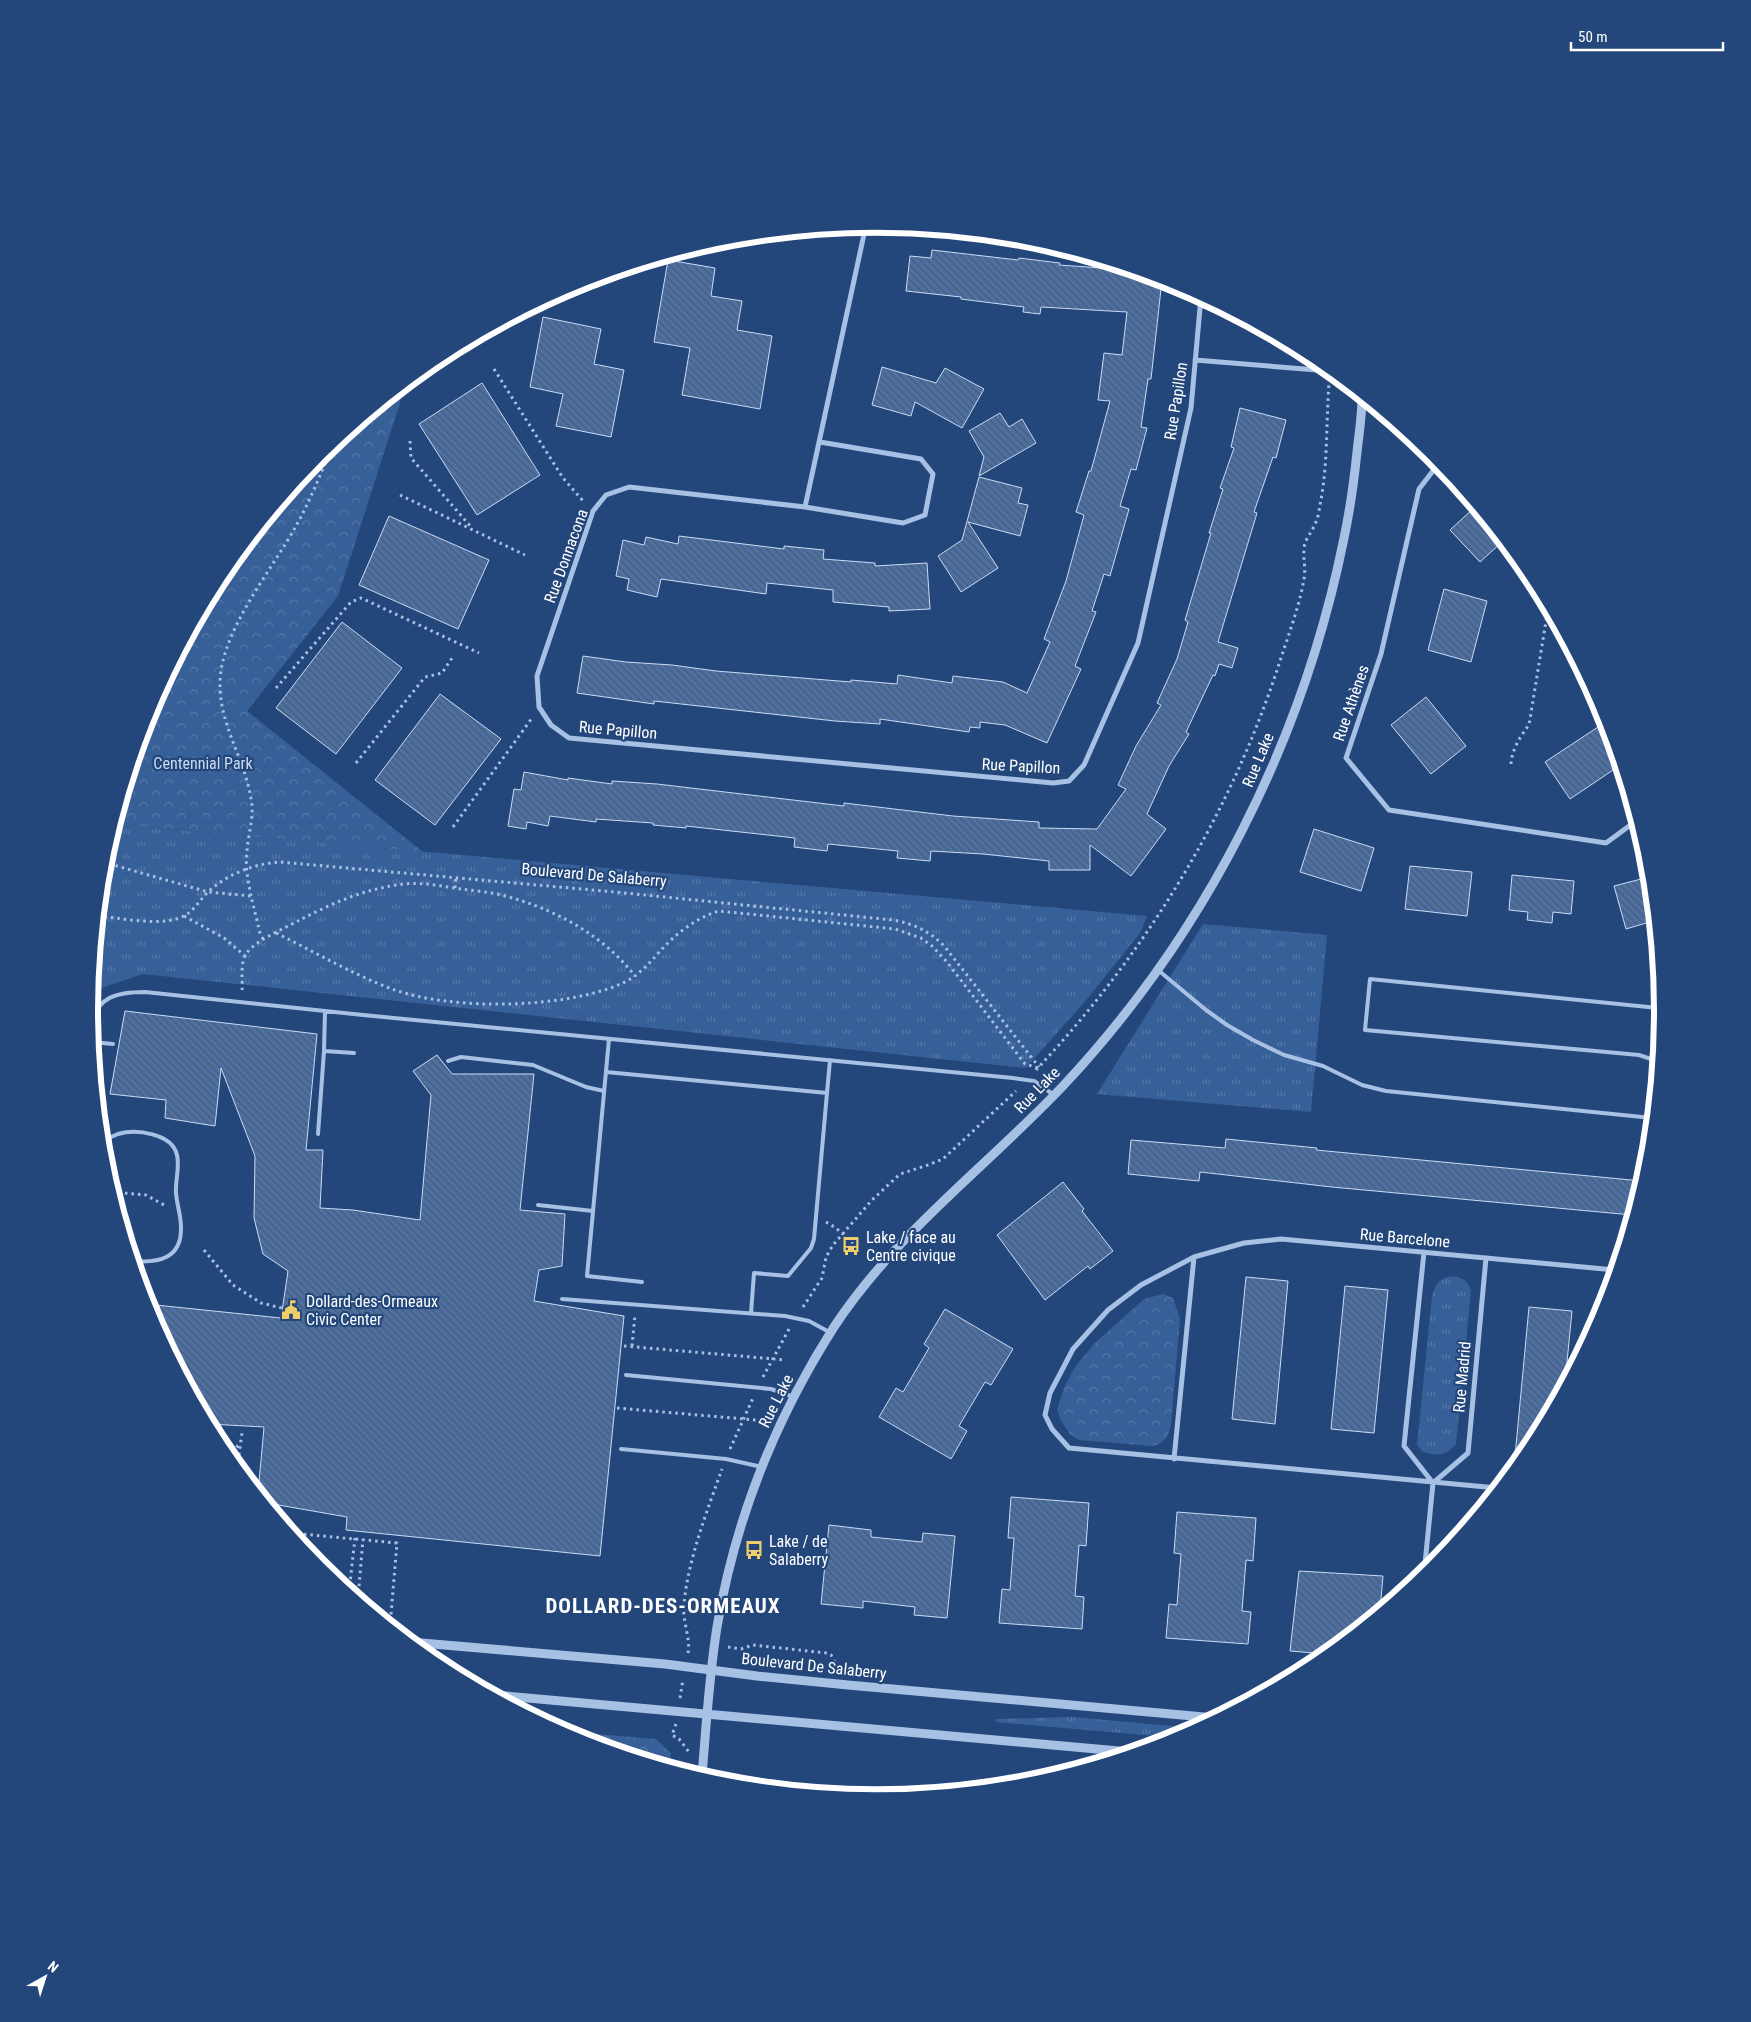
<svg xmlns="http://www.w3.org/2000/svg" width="1751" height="2022" font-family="'Roboto Condensed',sans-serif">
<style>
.grass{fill:url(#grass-tufts)}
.forest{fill:url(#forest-crowns)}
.building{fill:url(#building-back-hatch);stroke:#cadbf4}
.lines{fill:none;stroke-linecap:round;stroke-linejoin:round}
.path{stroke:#a7c1e5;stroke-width:3;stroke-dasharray:2.5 4;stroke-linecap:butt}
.service{stroke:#a7c1e5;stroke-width:4}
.minor{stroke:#a7c1e5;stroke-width:5}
.tertiary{stroke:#a7c1e5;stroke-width:9}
.labels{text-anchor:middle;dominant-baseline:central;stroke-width:4.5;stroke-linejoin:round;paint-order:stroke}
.street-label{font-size:16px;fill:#fff;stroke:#24477b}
.park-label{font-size:16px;fill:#cadbf4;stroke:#24477b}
.poi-label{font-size:16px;fill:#fff;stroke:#24477b;text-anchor:start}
.district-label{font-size:21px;font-weight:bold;letter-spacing:1px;fill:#fff;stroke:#24477b}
.rim{fill:none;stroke:#fff;stroke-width:6}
</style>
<defs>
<pattern id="grass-tufts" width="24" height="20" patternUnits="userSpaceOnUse" patternTransform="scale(1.25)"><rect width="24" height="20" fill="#376098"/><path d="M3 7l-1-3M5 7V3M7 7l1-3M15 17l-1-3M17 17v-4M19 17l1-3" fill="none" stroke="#5578a7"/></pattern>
<pattern id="forest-crowns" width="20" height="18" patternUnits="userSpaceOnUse" patternTransform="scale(1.25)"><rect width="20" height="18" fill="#376098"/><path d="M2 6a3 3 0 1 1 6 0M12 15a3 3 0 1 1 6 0" fill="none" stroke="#5578a7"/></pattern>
<pattern id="building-back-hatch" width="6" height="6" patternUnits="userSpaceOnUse" patternTransform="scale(1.25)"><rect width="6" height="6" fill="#4c70a4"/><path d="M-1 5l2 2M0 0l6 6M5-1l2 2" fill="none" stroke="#4c5a6f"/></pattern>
</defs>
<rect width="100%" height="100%" fill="#24477b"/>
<path class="grass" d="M114,824l1033,92 -7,17 -52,65 -62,70 -883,-94 -48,16h-4l13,-133z
M1203,924l124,11 -16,177 -214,-18z
M1453,1276c10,2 15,5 18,15l-15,153c-10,12 -19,12 -33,8l-6,-7 15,-150c4,-12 8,-17 21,-19z
M1072,1717l123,11 -18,10 -181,-16v-3z"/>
<path class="forest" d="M490,329l-77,49 26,-21z
M406,384l-68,212 -91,115 176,141 -309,-28 35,-114 73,-136 97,-120z
M1163,1294l10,4 7,21 -9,106c-3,12 -6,18 -19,21l-73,-6 -9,-6 -9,-13 -4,-11 7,-22 11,-21 20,-24 49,-44z
M561,1731l95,8 15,14 -1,14 -96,-29z"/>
<path class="building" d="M932,250l86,10 1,-2 41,5 -1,2 71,5 32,10 -11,99h-3l-7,48 6,1 -11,42 -5,-1 -11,37 9,3 -19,67 -6,-2 -12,37 4,1 -21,54 6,3 -34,74 -42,-18 -25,-3v6l-10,-1 -1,5 -89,-13v5l-45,-3 -181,-20v3l-77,-11 6,-37 43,6 46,3 44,6 135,11v-2l46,4 1,-9 54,8 1,-7 50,6 24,11 23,-51 -6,-3 22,-58 18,-66 -8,-3 13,-41h2l19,-70 -12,-1 6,-47 18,2 5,-43 -86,-5 -1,7 -17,-2 1,-5 -63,-8v-2l-55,-6 4,-35 21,2z
M668,260l47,8 -4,28 31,5 -5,29 35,6 -12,73 -78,-14 8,-47 -36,-6z
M543,317l58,12 -7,35 30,6 -13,67 -55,-11 7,-32 -33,-7z
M882,367l54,16 9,-15 39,21 -22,39 -47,-26 -4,14 -39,-11z
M482,383l58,92 -63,40 -58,-91z
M1240,408l46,12 -10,38 -3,-1 -19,55 3,1 -39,129 20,6 -6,20 -13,-4 -4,12 -2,-1 -27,57 3,2 -20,32 -22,48 19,15 -35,47 -41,-31v25h-41v-9l-66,-7 -52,-3 -1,10 -33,-3 1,-7 -70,-7 -1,7 -33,-4 1,-9 -109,-12v2l-33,-3v-2l-57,-4v3l-46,-6 -2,10 -21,-4 -1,7 -18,-3 6,-37 7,1 3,-18 44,8v-2l44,6v-3l45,3 187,22v-3l109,13 86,6v6l58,1 29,-40 -8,-4 18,-39 25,-41 -4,-2 20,-44 11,-37 -3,-2 26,-87h-2l14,-44 -3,-1 14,-40 -3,-1z
M1000,413l9,14 13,-8 14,24 -57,33 5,-19 -15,-26z
M979,477l43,11 -4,15 10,2 -8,31 -52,-14 30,46 -37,24 -23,-36 24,-16z
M1475,507l28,34 -23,21 -30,-32z
M389,516l100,44 -31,69 -99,-44z
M679,536l105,13v-3l40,4 -1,9 52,4v3l52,-3 3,46 -41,2v-4l-56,-5v-12l-66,-7 -1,11 -105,-15 -4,18 -30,-7 2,-11 -13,-3 7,-36 21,5 2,-8 32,7z
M1444,589l43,12 -16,61 -43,-12z
M342,622l60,46 -66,86 -60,-46z
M440,694l61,45 -66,86 -60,-45z
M1426,697l40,49 -35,28 -40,-49z
M1598,727l17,26 4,13 -49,33 -25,-37z
M1314,829l60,19 -13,43 -61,-19z
M1410,866l62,6 -5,44 -62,-7z
M1512,875l62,6 -3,33 -18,-2 -1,11 -25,-3 1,-8 -19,-2z
M1649,877l4,44 -27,8 -12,-43z
M125,1011l192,23 -11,116h17l-3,58 33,2 67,10 11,-125 -18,-24 24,-16 15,19h82l-14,136 45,4 -3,52 -23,4 -5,31 90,15 -24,240 -254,-26 1,-13 -80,-14 -9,-10 6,-66 -55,-3 -60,-112 -3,-8 135,14 7,-47 -25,-17 -9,-36 1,-62 -34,-88 -6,58 -50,-8 1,-18 -56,-6z
M1226,1139l91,9 -1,2 326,31 -10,34 -300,-28 -132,-15 -1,9 -71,-7 3,-34 94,8z
M1063,1182l21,27 -2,2 31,40 -23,18 -2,-3 -43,34 -48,-65z
M1246,1277l42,4 -13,143 -43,-5z
M1345,1286l43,4 -14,143 -43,-4z
M1529,1307l43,4 -7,71 -35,66 -16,19z
M945,1309l68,40 -22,36 -6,-3 -26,44 8,5 -16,28 -72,-42 17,-29 7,4 26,-44 -5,-4z
M1011,1497l78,6 -3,43 -7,-1 -4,51 9,1 -2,32 -83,-6 3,-34 8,1 4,-52h-6z
M1177,1512l79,6 -3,43 -7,-1 -4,51 9,1 -3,32 -82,-6 3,-34 8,1 4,-51 -7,-1z
M829,1525l42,5v7l51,5 1,-9 32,3 -8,82 -33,-3 1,-8 -52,-6v7l-42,-4z
M1299,1571l84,5 -3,34 -54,44 -36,-3z"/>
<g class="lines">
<path class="path" d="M494,369l69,109 21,24
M410,441l1,17 61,70
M400,495l125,60
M276,688l75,-86 10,-4 118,55
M356,763l69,-86 17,-4 10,-15
M1511,764c1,-15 9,-27 18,-39l19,-116
M453,827l79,-109
M103,862l105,30 43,4 9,37 4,8
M455,888l1,-11
M251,896c-3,-15 -6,-30 -4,-45 1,-15 6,-30 5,-45 -4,-42 -32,-78 -32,-121 -1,-52 52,-115 76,-159 15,-27 26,-56 38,-83
M98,916c23,2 59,10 81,2 13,-4 19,-16 28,-25 20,-19 46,-29 73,-31l335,30 278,28c21,4 37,11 52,27l94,120
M184,916l40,22 21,18
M276,933c39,19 76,41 116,56 60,22 173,20 231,-6 17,-8 28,-22 40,-35 15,-16 35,-31 56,-37l176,18 26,9 11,8 15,16 78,102 13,4
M242,990c1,-9 -2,-24 3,-34 5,-13 40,-28 53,-35 30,-16 64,-31 99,-36 21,-4 43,1 64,4 14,2 30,3 44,7 50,13 98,39 130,80
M1036,1070c109,-116 194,-254 243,-406 9,-28 20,-56 25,-85 2,-10 -1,-20 0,-31 1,-9 8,-16 11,-24 3,-5 4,-13 5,-19 8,-40 6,-82 9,-122
M98,1106h2
M112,1192l34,3 18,10
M826,1222l10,6 17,15
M204,1250l29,35 28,18 21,5
M803,1307l19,-29 4,-21 7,-12 39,-45 28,-26 28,-9 15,-6 73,-68
M624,1346l162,14
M632,1346l3,-31
M763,1377l26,-48
M617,1408l139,12
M730,1449l23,-51
M229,1458l10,-14
M237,1468l5,-35
M291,1533l106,10 -7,83
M349,1592l6,-54
M358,1599l5,-60
M728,1647l13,2 12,-4 73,8 5,2 8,15
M688,1653c3,-14 -6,-32 -4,-49 4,-44 23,-93 38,-135
M680,1698l3,-19
M676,1724l-4,11 7,4 10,13"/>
<path class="service" d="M1158,970l48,40 21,15 26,15 31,15 39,11 39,19 24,6 266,27
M90,1027c7,-31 27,-35 55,-35l218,23 650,63 21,3 20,14
M609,1039l-22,237 55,6
M92,1042l21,2
M324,1051l30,2
M448,1061l13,-4 72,8 53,22 18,4
M1657,1061l-18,-6 -274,-25 5,-51 288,29 4,-2
M606,1072l221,21 -13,146 -3,9 -23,28 -34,-3 -3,40
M827,1093l3,-33
M318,1134l6,-83 1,-40
M101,1137c10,13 9,27 7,42
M104,1141c4,-3 9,-5 14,-7 18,-5 54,-1 59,21 3,12 -2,26 -1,38 1,12 5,23 5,34 1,32 -23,36 -48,34
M538,1205l55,6
M562,1299l223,17 24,5 22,12
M626,1375l145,14 23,8
M621,1449l105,10 36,8"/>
<path class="minor" d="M866,225l-61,282 -176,-20 -23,8 -13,16 -56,165 2,31 12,18 18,13 484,45 16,-2 15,-16 54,-122 53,-235 10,-111
M1195,360l134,11
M1439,463l-20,26 -38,165 -35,104 43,52 217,33 30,-22
M805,507l98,16 22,-8 8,-41 -12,-15 -101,-17
M1174,1459l20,-202
M1433,1483l35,-30 18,-195
M1497,1488l-428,-40 -17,-19 -7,-14 5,-22 23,-44 35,-39 33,-25 53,-28 50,-14 37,-4 334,31
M1424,1574l9,-91 -29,-37 20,-194"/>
<path class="tertiary" d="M410,1642l255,22 92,12 91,9 367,33
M495,1695l635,57
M702,1776c4,-49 7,-99 15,-149 18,-107 59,-209 117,-300 61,-93 152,-160 228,-240 143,-152 241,-345 282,-549 6,-28 10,-57 13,-86 2,-18 5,-36 5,-55"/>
</g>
<defs>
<g id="bus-bare" transform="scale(1.5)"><path d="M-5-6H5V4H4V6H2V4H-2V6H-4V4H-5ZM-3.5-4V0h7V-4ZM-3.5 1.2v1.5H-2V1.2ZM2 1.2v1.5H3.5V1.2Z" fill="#efcd6a" stroke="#24477b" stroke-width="2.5" paint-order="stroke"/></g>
<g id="civic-bare" transform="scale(1.5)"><path d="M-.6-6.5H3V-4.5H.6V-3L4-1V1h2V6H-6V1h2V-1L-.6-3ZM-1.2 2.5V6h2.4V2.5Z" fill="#efcd6a" stroke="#24477b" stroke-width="2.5" paint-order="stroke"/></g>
</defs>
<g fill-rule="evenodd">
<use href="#bus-bare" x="851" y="1246"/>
<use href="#civic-bare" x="291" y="1310"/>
<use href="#bus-bare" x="754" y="1550"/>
</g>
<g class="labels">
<g class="street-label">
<text transform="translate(1176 401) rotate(-81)">Rue Papillon</text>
<text transform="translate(566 556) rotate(-70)">Rue Donnacona</text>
<text transform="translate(1351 703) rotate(-71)">Rue Athènes</text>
<text transform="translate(618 730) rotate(5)">Rue Papillon</text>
<text transform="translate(1258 760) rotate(-67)">Rue Lake</text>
<text transform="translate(1021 766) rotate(3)">Rue Papillon</text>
<text transform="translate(594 875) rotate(5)">Boulevard De Salaberry</text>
<text transform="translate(1037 1090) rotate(-46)">Rue Lake</text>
<text transform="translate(1405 1238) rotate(5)">Rue Barcelone</text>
<text transform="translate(1462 1377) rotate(-85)">Rue Madrid</text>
<text transform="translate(776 1401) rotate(-63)">Rue Lake</text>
<text transform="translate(814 1666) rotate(6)">Boulevard De Salaberry</text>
</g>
<g class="park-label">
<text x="203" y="763">Centennial Park</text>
</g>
<g class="poi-label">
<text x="866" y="1237">Lake / face au<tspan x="866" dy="18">Centre civique</tspan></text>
<text x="306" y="1301">Dollard-des-Ormeaux<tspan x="306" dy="18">Civic Center</tspan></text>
<text x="769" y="1541">Lake / de<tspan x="769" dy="18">Salaberry</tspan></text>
</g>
<g class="district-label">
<text x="663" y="1606">DOLLARD-DES-ORMEAUX</text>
</g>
</g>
<path d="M0 0H1751V2022H0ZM98 1011a778 778 0 1 1 1556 0a778 778 0 1 1-1556 0Z" fill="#24477b" fill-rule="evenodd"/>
<path class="rim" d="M98 1011a778 778 0 1 1 1556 0a778 778 0 1 1-1556 0Z"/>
<g transform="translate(45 1977) rotate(39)" stroke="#24477b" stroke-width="4" paint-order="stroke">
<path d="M0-4L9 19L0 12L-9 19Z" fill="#ffffff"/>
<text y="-8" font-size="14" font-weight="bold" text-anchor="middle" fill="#ffffff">N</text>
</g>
<path d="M1571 42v8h152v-8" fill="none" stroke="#ffffff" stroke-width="2.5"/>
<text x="1578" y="42" font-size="15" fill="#ffffff" stroke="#24477b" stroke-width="4" paint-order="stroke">50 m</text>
</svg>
